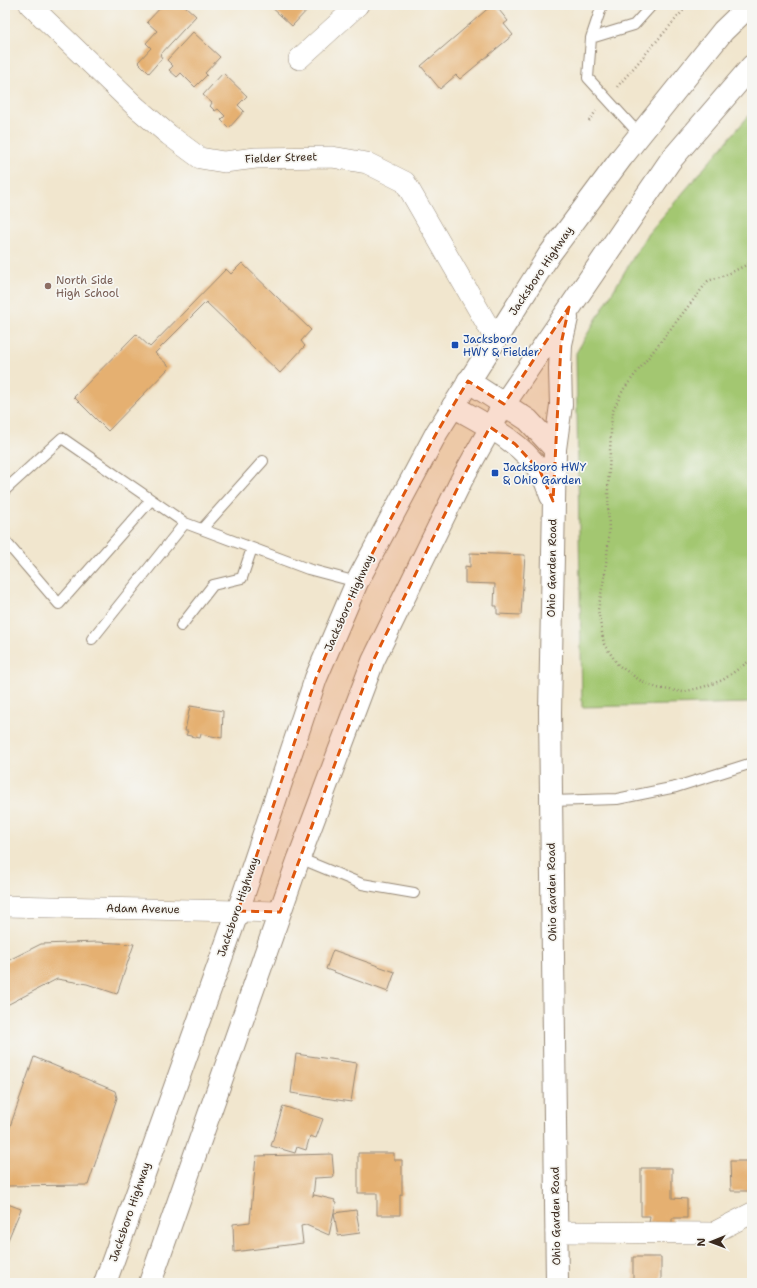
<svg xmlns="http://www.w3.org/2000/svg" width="757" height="1288" font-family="'Shantell Sans',sans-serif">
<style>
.green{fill:#a3c771;stroke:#6f7848}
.building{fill:#e5b071}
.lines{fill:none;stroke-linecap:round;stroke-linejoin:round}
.lane-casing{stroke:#968876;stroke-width:12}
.street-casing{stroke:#968876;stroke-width:22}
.secondary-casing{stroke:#968876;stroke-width:24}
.primary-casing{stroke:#968876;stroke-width:24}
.path{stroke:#968876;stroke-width:2.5;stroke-dasharray:1 3;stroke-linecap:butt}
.lane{stroke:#fff;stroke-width:10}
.street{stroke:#fff;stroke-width:21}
.secondary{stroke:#fff;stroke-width:22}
.primary{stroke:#fff;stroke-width:22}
.marked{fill:#df570d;fill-opacity:0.2;stroke:#df570d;stroke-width:3;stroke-dasharray:8 5;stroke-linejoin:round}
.education-dot{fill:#8d6e63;stroke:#f6f6f2;stroke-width:1.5}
.transit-dot{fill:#1a4fb4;stroke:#f6f6f2;stroke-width:1.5}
.labels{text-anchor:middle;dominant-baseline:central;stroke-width:3.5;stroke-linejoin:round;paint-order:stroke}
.street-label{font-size:11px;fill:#3b2a1e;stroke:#f6f6f2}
.education-label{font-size:11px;fill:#785e54;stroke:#f6f6f2;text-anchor:start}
.transit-label{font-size:11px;fill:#164399;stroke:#f6f6f2;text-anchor:start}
</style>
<rect width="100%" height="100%" fill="#f6f6f2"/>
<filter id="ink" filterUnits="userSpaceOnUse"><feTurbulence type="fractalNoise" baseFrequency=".025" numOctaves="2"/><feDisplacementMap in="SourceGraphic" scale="8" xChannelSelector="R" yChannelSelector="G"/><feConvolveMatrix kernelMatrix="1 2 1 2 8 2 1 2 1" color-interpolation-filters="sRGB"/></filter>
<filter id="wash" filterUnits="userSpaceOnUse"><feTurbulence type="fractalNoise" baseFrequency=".012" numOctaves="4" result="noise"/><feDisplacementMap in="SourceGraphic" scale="16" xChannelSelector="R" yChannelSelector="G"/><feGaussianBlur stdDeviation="0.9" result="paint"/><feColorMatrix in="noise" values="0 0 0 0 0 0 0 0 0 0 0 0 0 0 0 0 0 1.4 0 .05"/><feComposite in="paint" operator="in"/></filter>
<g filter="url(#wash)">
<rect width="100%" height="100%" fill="#f1e6ce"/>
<path class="green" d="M752,112v591l-170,4 -6,-354 70,-117z"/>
<g id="blocks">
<path class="building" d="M163,5h21l12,11 -36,39 2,3 -13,15 -11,-11 13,-14 -5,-5 11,-12 -10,-9z
M269,5h43l-20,21z
M492,5h3l13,16 -4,3 9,11 -53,44 -4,-4 -16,14 -19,-23z
M193,32l27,25 -15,16 2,2 -12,12 -14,-14 -4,4 -8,-7 4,-4 -6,-6z
M223,73l24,23 -9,9 6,6 -15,17 -8,-8 4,-4 -7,-7 -3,2 -5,-5 2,-3 -9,-8z
M242,263l69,67 -10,11 4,5 -25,27 -74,-71 -51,51 15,14 -62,64 -34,-34 62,-63 14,13 76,-78 5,5z
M470,553l55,2 -4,60 -24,-1v-8h-3l1,-22 -30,-1v-17l5,1z
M190,706l33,5 -1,27 -21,-4 -1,4 -14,-3 2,-4h-3z
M97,942l37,2 -17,50 -30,-10 -30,-5 -52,27v-44l36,-18z
M333,950l62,22 -7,20 -62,-23z
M296,1054l61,9 -6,39 -60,-9z
M34,1057l81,34 2,7 -29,87 -83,1v-45z
M283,1106l40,13 -7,19 -6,-2 -4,14 -9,-3 -2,6 -24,-7z
M358,1153h36v7h8v35h-2v20h-23v-22h-19z
M332,1154l2,23 -19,1 -2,19 1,-2 21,5 -1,2 2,1 -7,32 -23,-10 -5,1 2,17 -69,9 -1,-28 17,-2 6,-66z
M730,1161h22v30h-21z
M641,1168h31v30l15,1v19h-15v5h-23l1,-7h-9z
M5,1203l16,6 -16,38z
M356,1210l4,23 -22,3 -4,-23z
M633,1257h28v26h-28z"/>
</g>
</g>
<g filter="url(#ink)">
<use href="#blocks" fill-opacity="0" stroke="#968876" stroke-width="1"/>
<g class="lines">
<g class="lane-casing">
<path id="lane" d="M602,5l-11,33 -3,40 52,57
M591,38l43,-13 18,-20
M5,490l57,-52 123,85 123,46 49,13
M202,529l61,-68
M5,541l54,63 92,-104
M181,626l32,-41 29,-7 10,-30
M92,639l93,-116
M551,801l66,-2 59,-12 76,-24
M299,858l63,26 52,9"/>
</g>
<g class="street-casing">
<path id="street" d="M30,5l106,102 33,28 31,23 24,4 32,-4 76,-1 35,6 38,19 91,158
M299,59l59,-54
M5,906l275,6
M556,1232l157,1 39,-20"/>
</g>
<g class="secondary-casing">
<path id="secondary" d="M468,381l60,39 27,29 -5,263 7,571
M453,406c31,18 66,34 87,65 5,7 8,17 11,25"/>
</g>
<g class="primary-casing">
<path id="primary" d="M555,449l6,-44 -1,-36 1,-25 6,-26
M105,1283l133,-372 78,-233 41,-96 80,-150 112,-177 73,-98 101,-126 27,-26
M150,1283l149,-425 74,-197 89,-182 42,-75 166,-243 82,-95"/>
</g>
<path class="path" d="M617,87l71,-82
M589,121l7,-10
M752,262l-24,12 -20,7 -85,109 -11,23 -4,77 1,47 -4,36 -7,37 6,34 14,21 23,16 16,7 26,4 20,-5 20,-7 29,-21"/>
<use href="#lane" class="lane"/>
<use href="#street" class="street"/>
<use href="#secondary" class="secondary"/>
<use href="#primary" class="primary"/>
</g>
</g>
<path class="marked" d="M569,307l-8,37 -8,157 -13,-30 -25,-27 -25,-17 -28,52 -89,182 -93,251 -42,-1 78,-233 41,-96 80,-150 31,-51 36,23z"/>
<circle class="education-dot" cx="48" cy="286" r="4"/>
<g class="transit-dot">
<rect x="451" y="341" width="8" height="8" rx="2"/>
<rect x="491" y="469" width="8" height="8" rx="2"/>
</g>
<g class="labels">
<g class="street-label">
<text transform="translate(281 158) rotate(-2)">Fielder Street</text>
<text transform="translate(541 271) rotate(-56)">Jacksboro Highway</text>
<text transform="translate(552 568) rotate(-89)">Ohio Garden Road</text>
<text transform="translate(349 603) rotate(-66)">Jacksboro Highway</text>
<text transform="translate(552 892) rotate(-91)">Ohio Garden Road</text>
<text transform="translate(238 907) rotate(-71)">Jacksboro Highway</text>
<text transform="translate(143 909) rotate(1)">Adam Avenue</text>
<text transform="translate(130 1212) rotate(-71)">Jacksboro Highway</text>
<text transform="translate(556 1216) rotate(-91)">Ohio Garden Road</text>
</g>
<g class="education-label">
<text x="56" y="280">North Side<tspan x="56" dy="13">High School</tspan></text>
</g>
<g class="transit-label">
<text x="463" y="339">Jacksboro<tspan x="463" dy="13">HWY &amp; Fielder</tspan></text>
<text x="503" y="467">Jacksboro HWY<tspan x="503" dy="13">&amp; Ohio Garden</tspan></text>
</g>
</g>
<rect width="757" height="1288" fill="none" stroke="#f6f6f2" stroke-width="20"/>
<g transform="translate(711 1242) rotate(269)" stroke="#f6f6f2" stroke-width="3" paint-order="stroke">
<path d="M0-3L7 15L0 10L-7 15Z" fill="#3b2a1e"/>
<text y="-6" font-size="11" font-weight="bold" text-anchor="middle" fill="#3b2a1e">N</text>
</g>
</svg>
